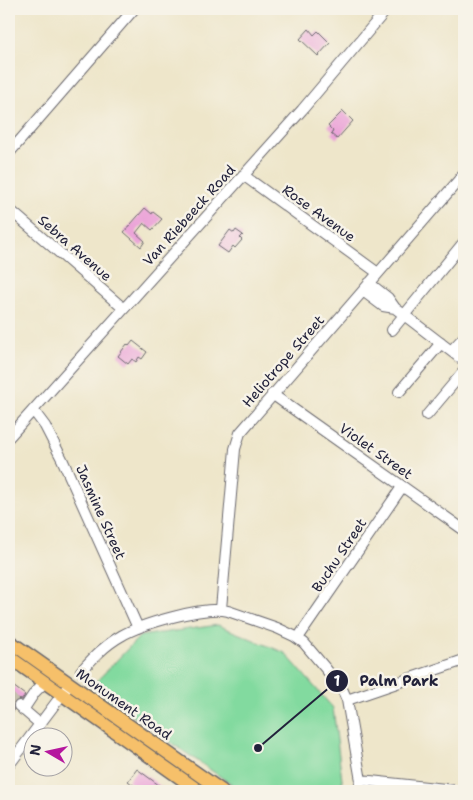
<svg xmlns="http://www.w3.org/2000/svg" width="473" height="800" font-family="'Shantell Sans',sans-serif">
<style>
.green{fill:#82da9f;stroke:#527e6d}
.building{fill:#eba4d8}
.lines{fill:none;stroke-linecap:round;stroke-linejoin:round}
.minor-tunnel{stroke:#c5bfad;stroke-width:10;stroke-dasharray:10 5;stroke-linecap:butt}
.minor-casing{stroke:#69676d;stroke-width:12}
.major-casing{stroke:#69676d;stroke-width:15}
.minor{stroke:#fff;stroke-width:10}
.major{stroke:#f6c06b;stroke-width:12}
.labels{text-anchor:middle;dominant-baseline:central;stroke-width:5;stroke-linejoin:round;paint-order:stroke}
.street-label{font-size:14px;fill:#22223b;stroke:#f7f3e8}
.leader{fill:none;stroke:#22223b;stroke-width:2}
.callout-dot{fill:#22223b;stroke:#f7f3e8;stroke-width:2}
.mark-label{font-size:15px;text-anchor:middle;font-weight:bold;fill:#fff}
.callout-label{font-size:15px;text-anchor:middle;font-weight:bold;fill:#22223b;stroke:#f7f3e8;stroke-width:5;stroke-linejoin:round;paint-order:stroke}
</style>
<rect width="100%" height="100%" fill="#f7f3e8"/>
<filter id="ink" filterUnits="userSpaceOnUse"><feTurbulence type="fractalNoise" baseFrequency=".02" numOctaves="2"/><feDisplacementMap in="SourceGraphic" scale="10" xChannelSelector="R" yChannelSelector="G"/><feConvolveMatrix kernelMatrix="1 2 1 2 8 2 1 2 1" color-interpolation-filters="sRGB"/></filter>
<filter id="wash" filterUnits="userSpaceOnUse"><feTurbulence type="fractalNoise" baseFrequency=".0096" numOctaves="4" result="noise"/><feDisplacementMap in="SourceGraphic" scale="20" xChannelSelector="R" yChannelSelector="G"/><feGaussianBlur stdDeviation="1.12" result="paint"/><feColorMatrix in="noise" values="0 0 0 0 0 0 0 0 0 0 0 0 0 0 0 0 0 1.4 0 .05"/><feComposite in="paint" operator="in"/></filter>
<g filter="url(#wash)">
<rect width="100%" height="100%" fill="#eee6ca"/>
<path class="green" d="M218,625l67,28 48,55 10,80 -2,3h-100l-150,-104 49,-51z"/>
<g id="blocks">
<path class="building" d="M309,29l5,6 4,-4 12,12 -12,13 -18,-17z
M343,111l10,10 -16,18 -6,-5 2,-3 -5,-5z
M145,208l7,6 1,-2 9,7 -10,11 -8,-7 -8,10 9,8 -4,6 -17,-15z
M230,230l4,3 2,-3 7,5 -3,3 2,2 -7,8 -2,-2 -5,7 -10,-7z
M133,341l14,11 -5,7 -3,-2 -3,5 -4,-3 -4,5 -10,-8 9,-12 2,2z
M9,683l16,12 -3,5 -5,-1 -3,3 -1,11 -4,-3z
M137,769l30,22h-26l-13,-10z"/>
</g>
</g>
<g filter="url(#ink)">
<use href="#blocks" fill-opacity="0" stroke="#69676d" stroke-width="1"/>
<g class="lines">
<path class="minor-tunnel" d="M9,696l9,10"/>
<g class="minor-casing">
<path id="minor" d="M9,153l125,-144
M243,175l135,98
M9,209l114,99
M369,283l19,15 7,10 69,53
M363,291l20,15 12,2
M392,330l72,-88
M451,351l13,-14
M399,392l42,-49
M272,394l192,136
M33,410l12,16 17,33 76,169
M427,415l37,-44
M9,437l293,-327 85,-101
M221,609l14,-160 5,-16 224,-259
M298,638l104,-151
M81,671c12,-13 24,-26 40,-35 20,-12 85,-31 107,-25l49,17 17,8 10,7 22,26 17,22 4,9 13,75 1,5 -3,11
M347,700l117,-40
M19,706l21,18
M23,710l12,-18 10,-10
M9,765l61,-81
M361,780l103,11"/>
</g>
<g class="major-casing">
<path id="major" d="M9,641l213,150
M9,657l190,134"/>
</g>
<use href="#minor" class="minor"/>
<use href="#major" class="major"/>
</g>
</g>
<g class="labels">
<g class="street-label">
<text transform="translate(319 213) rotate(36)">Rose Avenue</text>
<text transform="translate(189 215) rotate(-48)">Van Riebeeck Road</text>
<text transform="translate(75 248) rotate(41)">Sebra Avenue</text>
<text transform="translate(283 361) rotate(-49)">Heliotrope Street</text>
<text transform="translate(376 451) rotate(35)">Violet Street</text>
<text transform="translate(101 512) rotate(66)">Jasmine Street</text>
<text transform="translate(339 555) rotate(-56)">Buchu Street</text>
<text transform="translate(124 704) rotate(35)">Monument Road</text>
</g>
</g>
<path class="leader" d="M258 748L337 681"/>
<g class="callout-dot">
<circle cx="258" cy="748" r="5"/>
<circle cx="337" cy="681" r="12"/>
</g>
<g class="mark-label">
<text x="337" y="686">1</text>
</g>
<g class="callout-label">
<text x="399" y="686">Palm Park</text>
</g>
<rect width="473" height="800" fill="none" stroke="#f7f3e8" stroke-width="30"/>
<g transform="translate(48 752) rotate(279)"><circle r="24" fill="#f7f3e8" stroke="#a29fa3"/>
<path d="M0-4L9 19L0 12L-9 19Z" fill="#b5179e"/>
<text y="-8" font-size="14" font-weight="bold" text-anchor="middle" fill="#22223b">N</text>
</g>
</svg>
